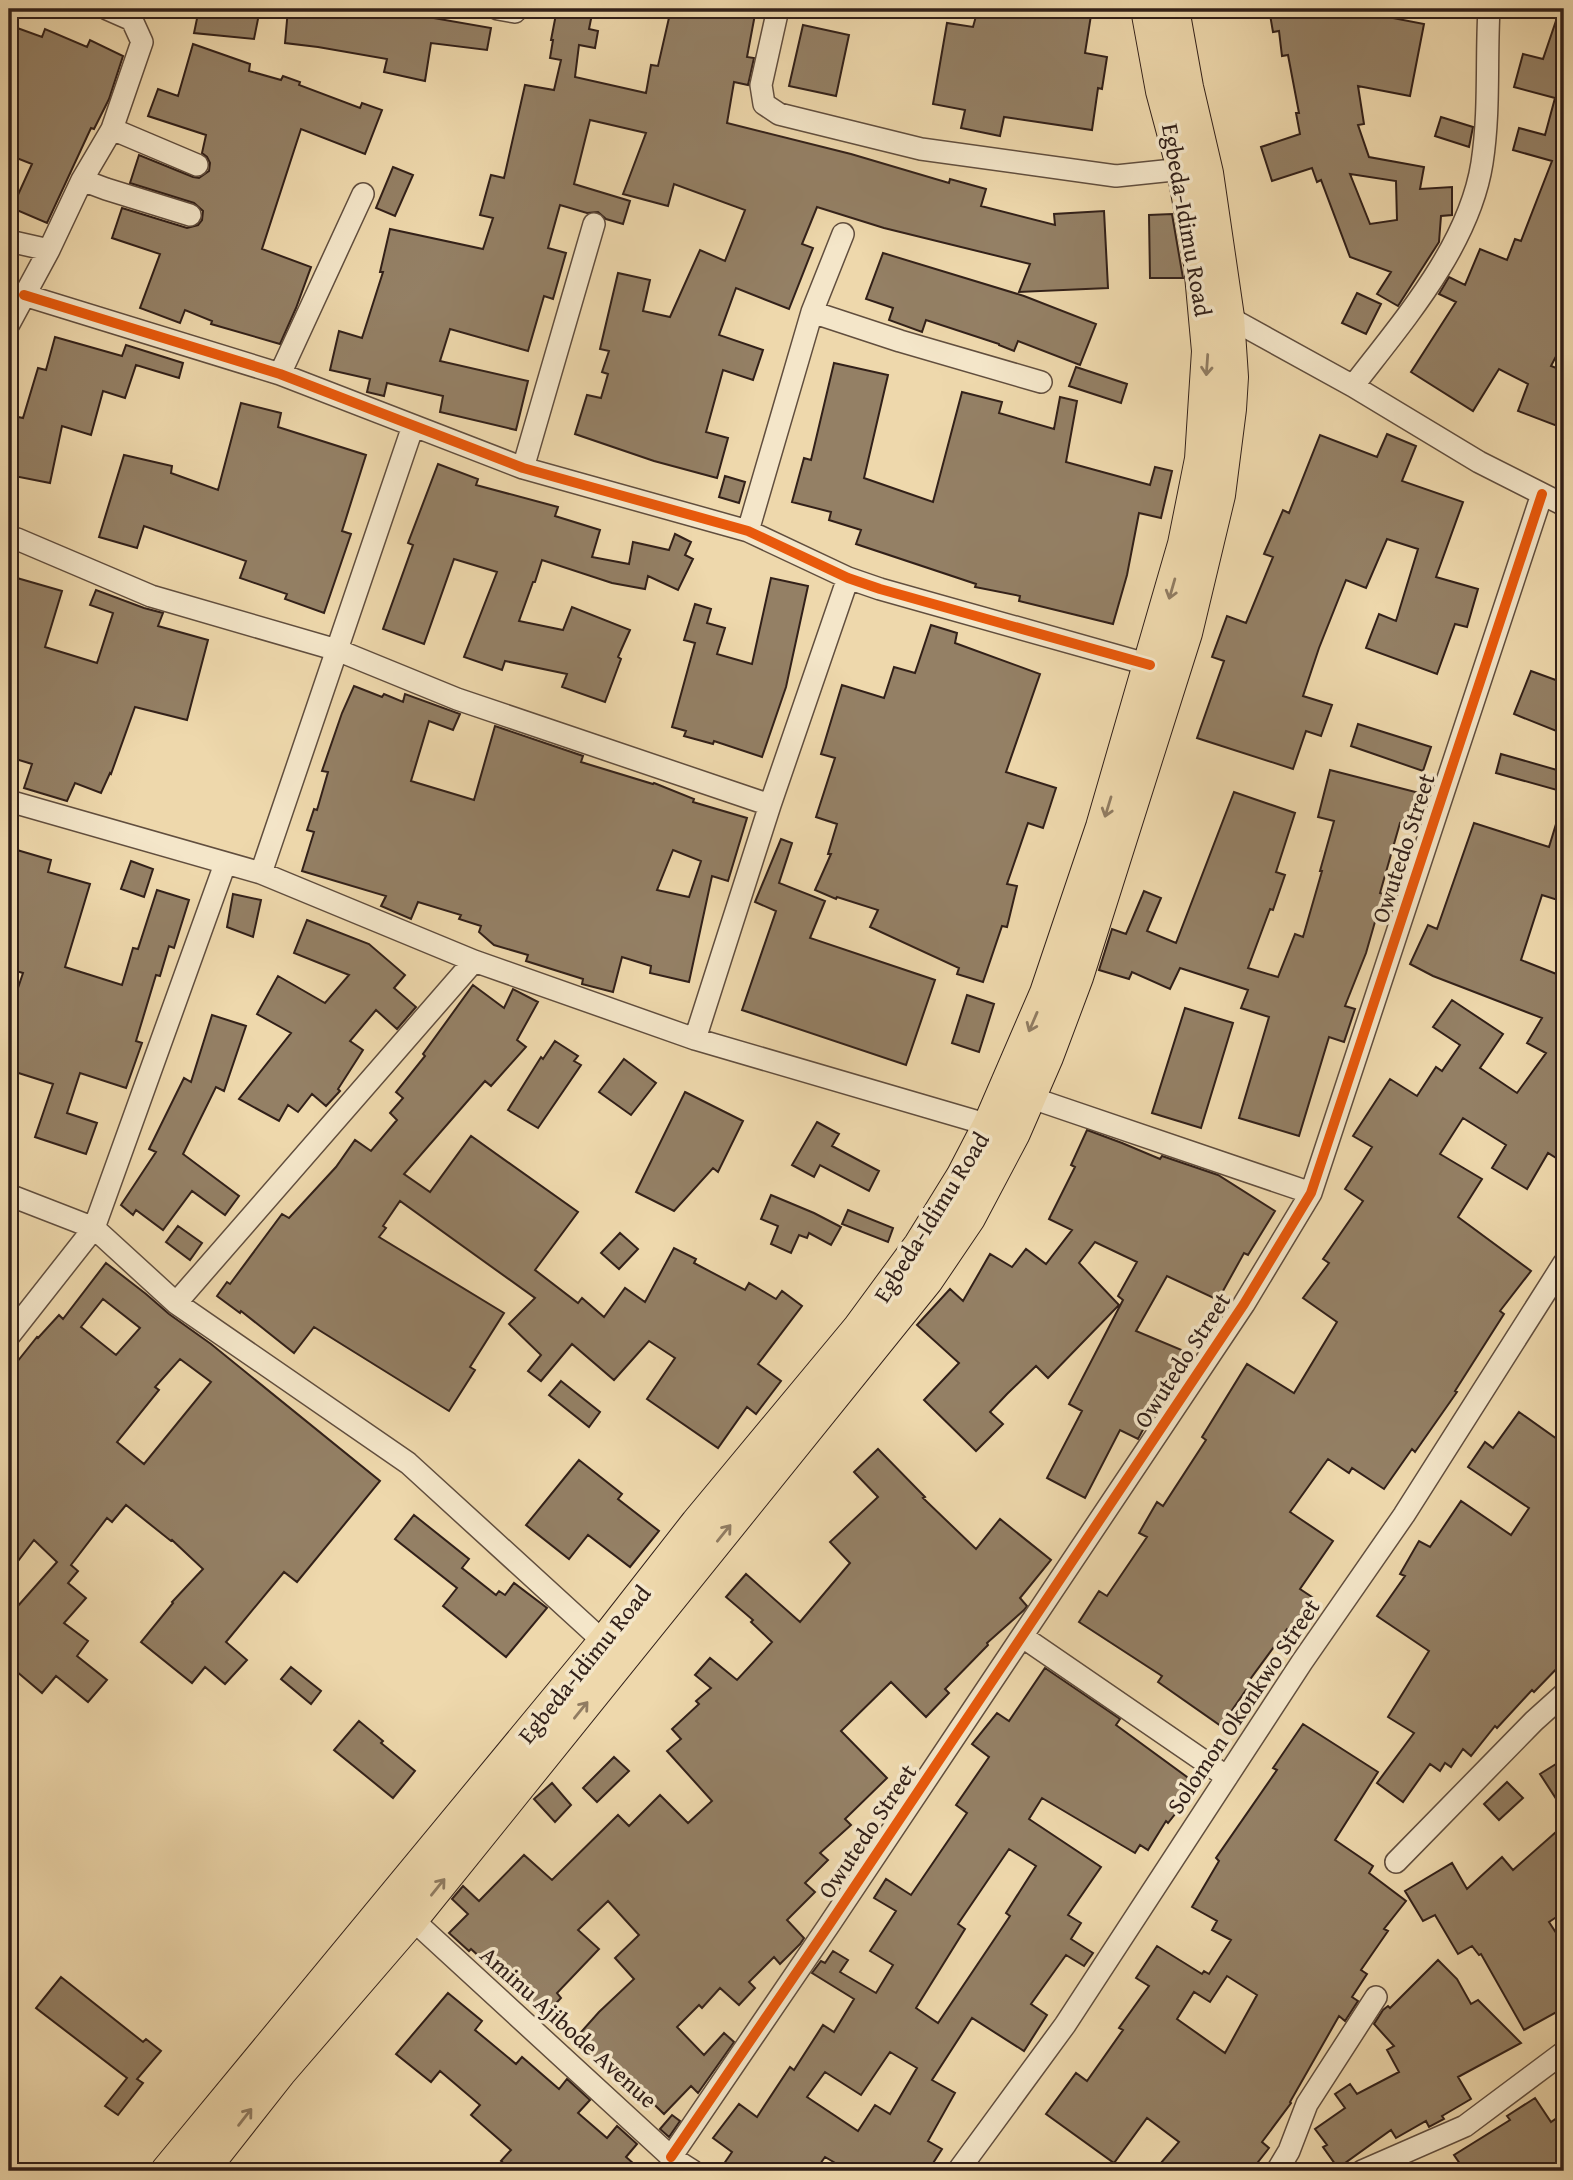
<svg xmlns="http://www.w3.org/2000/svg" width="1573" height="2180" font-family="'Gentium Book Plus',serif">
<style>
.building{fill:#948065;stroke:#322019;stroke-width:2;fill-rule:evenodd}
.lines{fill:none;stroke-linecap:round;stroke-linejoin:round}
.street-casing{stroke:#614e3e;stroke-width:24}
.primary-casing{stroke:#322019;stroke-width:34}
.street{stroke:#f4e6c9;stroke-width:21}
.primary{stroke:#eed8ac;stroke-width:32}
.cycleway-casing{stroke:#f4e6c9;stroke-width:15}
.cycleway{stroke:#e8590c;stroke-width:10}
.oneway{stroke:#907c62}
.labels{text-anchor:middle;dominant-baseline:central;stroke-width:7;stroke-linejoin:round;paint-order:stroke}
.street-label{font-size:24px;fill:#322019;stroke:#f4e6c9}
</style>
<rect width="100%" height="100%" fill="#eed8ac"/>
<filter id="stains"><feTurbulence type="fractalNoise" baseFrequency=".00286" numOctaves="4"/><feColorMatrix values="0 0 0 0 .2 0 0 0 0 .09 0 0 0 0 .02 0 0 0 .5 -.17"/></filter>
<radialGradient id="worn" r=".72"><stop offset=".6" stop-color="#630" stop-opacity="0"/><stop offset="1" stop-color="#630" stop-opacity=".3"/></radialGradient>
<path class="building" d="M199,9h61l-6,30 -60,-6z
M288,9h94l109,19 -4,22 -56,-7 -6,38 -41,-9 3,-13 -69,-12 -33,-4z
M557,9h36l-4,20 9,2 -3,17 -16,-3 -4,32 71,16 5,-28 7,1 13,-57h85l-9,48 7,1 -6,27 -14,-3 -7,41 124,31 98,29 1,-4 36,10 -5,17 74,19 -1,-11 50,-3 4,77 -89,4 11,-28 -146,-36 -67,-21 -15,37 11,4 -24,61 -53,-21 -17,47 44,15 -10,30 -30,-10 -17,62 22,6 -11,40 -63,-17 -79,-27 12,-39 14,3 7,-24 -6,-2 7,-21 -9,-2 18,-76 32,7 -7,31 27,6 30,-67 25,11 20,-51 -71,-26 -6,22 -45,-12 23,-61 -56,-13 -16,64 56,17 -7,23 -17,-5 -8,-7 -11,1 -27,-8 -12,43 18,5 -13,46 -9,-3 -16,55 -78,-22 -10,32 88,20 -12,49 -76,-18 3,-16 -56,-13 -3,13 -17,-4 3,-13 -40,-9 9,-39 23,7 21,-66h-3l10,-43 93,20 10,-31 -13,-3 11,-40 13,3 21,-93 29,5 7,-30 -11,-2 3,-18h-2z
M978,9h114l-7,44 22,4 -5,32 -4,-1 -6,42 -88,-13 -4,19 -39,-8 4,-18 -32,-6 14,-81 26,4z
M1269,9h103v5l52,10 -14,72 -52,-10 6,38 -6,1 11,32 55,10 -4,22 32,-2v28l-11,1 -2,26 -41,64 -21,-12 14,-22 -41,-15 -29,-77 -4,2 -5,-14 -40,13 -11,-34 39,-13 -4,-21h3l-11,-58 -6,1 -3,-25 -6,1zM1350,174l46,7 1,39 -27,4z
M1560,9h4v332l-13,25 13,5v45l-4,11 -42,-16 10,-27 -29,-15 -26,42 -62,-39 45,-70 -17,-8 10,-17 16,8 15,-36 27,11 8,-21 6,2 31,-80 -39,-11 6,-22 26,7 10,-37 -41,-11 9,-33 20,5z
M9,25l33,12 3,-8 42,18 3,-7 33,16 -14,43 -15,30 -3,-1 -44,95 -35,-15 20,-44 -23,-9z
M803,25l46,10 -13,61 -47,-10z
M193,44l57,20 -1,7 32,9 2,-4 17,6 -1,3 61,23 2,-5 20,7 -17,44 -64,-25 -39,120 49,18 -15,41 -16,36 -69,-20 1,-3 -27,-11 -5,13 -40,-15 20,-54 -48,-16 10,-30 65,20 11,-3 4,-5 1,-9 -9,-8 -64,-20 9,-28 54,22 6,1 10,-7 1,-8 -3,-6 -5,-4 4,-18 -58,-19 10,-27 20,7z
M1441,117l32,10 -4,20 -34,-11z
M393,167l20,8 -18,41 -19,-8z
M1172,214l11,64h-33l-1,-63z
M883,253l141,43 72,28 -16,41 -62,-24 -4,10 -15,-6v-1l-73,-24 -4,12 -33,-12 4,-12 -27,-9z
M1357,293l24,11 -15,30 -24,-11z
M55,337l67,19 4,-11 57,18 -4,15 -43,-13 -11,33 -22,-7 -12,44 -29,-9 -12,57 -41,-8v-60l14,3 15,-50 8,2z
M834,363l54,12 -24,103 69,24 29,-110 40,10 -3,11 55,16 6,-32 17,4 -11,61 84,23 5,-18 17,4 -11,47 -22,-5 -12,62 -14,49 -94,-23 1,-5 -45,-9 1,-3 -120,-40 5,-14 -32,-10 2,-8 -39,-10 12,-44 7,2z
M1076,367l51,17 -6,19 -52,-17z
M241,403l40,10 -3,14 88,28 -24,76 9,3 -27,79 -39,-14 2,-5 -47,-16 6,-17 -102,-35 -7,22 -38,-11 25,-82 48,11 -1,7 47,17z
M1387,434l29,12 -14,35 61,21 -27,75 42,12 -11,38 -12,-3 -18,50 -71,-26 13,-34 17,7 22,-72 -31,-10 -21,49 -20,-8 -27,68 -16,48 29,9 -11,31 -15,-5 -13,38 -96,-31 27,-77 -12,-4 15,-41 19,7 27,-66 -9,-3 19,-44 6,3 31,-78 57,22z
M438,464l40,15 -2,6 82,22 -3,9 45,14 -8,27 37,7 4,-22 36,8 6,-16 16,8 -6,13 8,4 -15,31 -30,-14 -3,13 -33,-6 -70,-23 -7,22h-2l-14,39 44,9 9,-23 58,23 -12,27 3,2 -16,43 -43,-15 5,-13 -62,-13 -3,9 -38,-13 33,-85 -43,-13 -30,85 -41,-15 30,-84 -5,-2z
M725,476l20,6 -6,21 -20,-6z
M17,578l45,13 -17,56 52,16 16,-50 -23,-8 6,-15 48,18 19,5 -5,13 50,14 -21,80 -52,-13 -24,67 -1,-1 -9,20 -26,-10 -8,18 -43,-13 8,-24 -23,-7v-134l7,-25 -4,-1z
M771,578l37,8 -22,101 -24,70 -48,-16 -1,3 -29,-8 2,-5 -14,-4 23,-84 -11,-3 11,-36 16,5 -4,14 18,5 -8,26 35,10z
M931,625l26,8 -2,10 85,31 -34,98 50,16 -13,40 -15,-5 -21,61 10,2 -10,41 -5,-1 -19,56 -26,-8 2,-6 -89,-41 8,-17 -41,-13 -1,2 -21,-9 16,-36h-3l9,-30 -21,-7 19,-59 -14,-4 21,-69 42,13 10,-31 21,6z
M1531,671l33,12v51l-50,-20z
M354,686l28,11 2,-3 19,8 2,-8 55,20 -7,16 -24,-9 -18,60 63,19 21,-74 88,30 -2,6 72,22 1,-1 40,16 -1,3 54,16 -19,63 -16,-5 -23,106 -39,-9 1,-7 -29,-9 -9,35 -31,-8 1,-5 -57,-18 2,-6 -34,-10 -15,-13 2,-6 -22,-7 2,-4 -43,-13 -7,17 -30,-13 5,-10 -84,-25 12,-39 -7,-2 7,-21 3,1 11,-38 -6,-1 20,-58zM673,850l28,11 -12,36 -32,-7z
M1358,724l73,23 -8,24 -72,-25z
M1501,754l63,18v20l-68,-19z
M1330,770l97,25 -9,33 -18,-5 -20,70 3,1 -17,59 -21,53 10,3 -11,33 -15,-5 -30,99 -60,-18 30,-101 -28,-9 7,-18 -68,-22 -10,21 -38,-17 -3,7 -30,-9 13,-41 14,5 18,-43 17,7 -14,33 29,12 58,-151 61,21 -19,59 9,3 -12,35 -3,-1 -22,59 30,9 17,-43 8,3 19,-66h-2l14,-50 -16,-4z
M1560,811l4,1v90l-22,-7 -21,65 43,17v186l-16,-10 -21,36 -35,-21 14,-23 -43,-27 -23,36 42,25 -24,38 73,54 -31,40 4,3 -49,77 2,1 -42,60 -3,-3 -28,40 -32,-21 -3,5 -21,-14 -38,53 43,29 -33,48 12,8 -22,34 -3,-2 -41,56 2,2 -27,39 -63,-44 4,-6 -83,-54 20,-31 8,5 40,-59 -8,-4 18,-31 6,4 43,-66 -4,-3 45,-73 47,29 43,-71 -34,-24 26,-35 -6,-4 40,-58 -18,-12 27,-42 -19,-11 37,-57 27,17 19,-29 6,4 18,-26 -27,-18 19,-27 51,34 -23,34 37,25 29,-40 -19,-10 15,-25 -109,-42 -23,-12 18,-39 9,4 37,-106 75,24z
M781,839l11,4 -13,40 46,18 -15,37 125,42 -29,85 -164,-55 34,-99 -21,-9z
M17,850l34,10 -3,12 42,12 -25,83 57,18 11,-37 5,1 19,-59 32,10 -15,48 -5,-2 -9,30 -4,-1 -20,66 6,2 -16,45 -46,-15 -13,40 30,10 -11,31 -51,-17 18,-53 -44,-14v-55l14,-42 -14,-4v-92z
M131,861l22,8 -9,28 -23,-8z
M233,894l28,6 -8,37 -26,-10z
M307,920l62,24 36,31 -11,13 22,19 -19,22 -21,-19 -26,31 13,9 -25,39 2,2 -14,15 -14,-12 -14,18 -10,-7 -9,16 -40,-22 52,-66 -34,-19 21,-38 47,27 24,-28 -55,-22z
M473,985l31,23 9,-19 25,13 -21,38 9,7 -35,39 -6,-5 -81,93 26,18 41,-56 107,76 -43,58 43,33 4,-5 22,19 21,-29 20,14 29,-54 22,11 -2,4 51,27 4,-7 27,16 6,-8 20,15 -44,58 23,17 -25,33 -9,-7 -29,41 -71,-49 28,-41 -26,-17 -35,39 -42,-36 -31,37 -13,-10 13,-16 -32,-31 26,-26 -135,-97 -17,25 3,2 -7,9 125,76 -34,54 5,3 -26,41 -135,-84 -20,26 -53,-42 -1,2 -23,-17 10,-14 3,2 52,-70 7,4 47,-51 19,-27 16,11 26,-31 -7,-7 13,-15 -7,-6 29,-36 -2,-2z
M967,995l27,9 -15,48 -27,-9z
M1185,1008l48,15 -32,105 -49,-15z
M212,1015l34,11 -22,65 -8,-4 -33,67 56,42 -14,19 -33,-24 -29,39 -27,-20 -3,5 -12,-10 35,-53 -7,-3 35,-71 7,4z
M555,1041l23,15 -4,5 7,4 -43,63 -30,-18 33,-53 2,2z
M624,1059l32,24 -25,32 -32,-23z
M685,1092l58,29 -25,51 -5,-4 -39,43 -38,-19z
M817,1122l22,12 -7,12 47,25 -10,20 -49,-26 -6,12 -22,-12z
M1087,1130l35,13 38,16 2,-3 56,19 57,36 -27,44 -4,-2 -26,47 -51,-24 -31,55 48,20 -15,37 -3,-1 -28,52 -18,-9 -35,68 -38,-20 35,-67 -13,-7 54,-104 -5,-4 19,-34 -42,-20 -16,21 40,42 -71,73 -12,-12 -29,28 -17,18 13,12 -27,27 -52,-51 35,-37 -42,-38 33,-36 13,12 27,-47 22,13 14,-18 20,15 26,-34 -23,-11 26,-52 -4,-2z
M771,1195l43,18 27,14 -10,18 -22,-12 -2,5 -8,-3 -8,18 -20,-9 7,-18 -17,-7z
M848,1210l45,18 -5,14 -46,-18z
M178,1226l24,17 -12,17 -24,-18z
M620,1233l18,16 -19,20 -18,-16z
M106,1263l40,31 23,20 42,30 169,137 -83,101 -13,-10 -58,70 21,18 -22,24 -20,-17 -13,16 -51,-41 32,-39 -1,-1 31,-33 -31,-29 -1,1 -45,-36 -14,17 -5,-4 -36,47 7,6 -10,12 18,15 -22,25 24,18 -11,15 30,24 -19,22 -32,-26 -14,17 -33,-28v-49l48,-54 -23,-22 -25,33v-201l28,-35 1,1 21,-23 4,4zM103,1299l37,29 -24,27 -35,-28zM180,1359l31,23 -67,82 -27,-22 42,-52 -4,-3z
M561,1381l39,31 -11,15 -40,-32z
M1519,1412l45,32v217l-30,31 -2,-2 -35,38 -2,-2 -24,30 -8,-7 -12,18 -6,-4 -5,8 -10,-7 -27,38 -26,-19 37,-50 -26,-16 41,-66 -52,-35 28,-40 -5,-2 19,-33 11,6 31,-46 50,34 18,-27 -61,-41 17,-25 8,6z
M878,1449l47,48 -2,1 53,51 24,-30 51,41 -31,38 7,8 -3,4 -37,33 1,2 -43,44 4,4 -23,24 -35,-35 -50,49 46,47 -42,41 6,6 -31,28 8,7 -23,23 10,9 -28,28 17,18 -4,6 -20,20 -6,-7 -25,25 6,6 -16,17 -19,-17 -18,20 -3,-3 -22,22 27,28 20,-22 10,9 -36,51 -7,-7 -27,28 -62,-60 -6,6 -22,-20 25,-28 35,-33 -19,-21 24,-23 -31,-34 -30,29 21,19 -42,44 4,5 -17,18 -73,-67 -2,2 -20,-18 19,-19 -16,-15 11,-13 16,15 45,-46 28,25 66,-65 11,11 31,-31 28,28 24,-22 -45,-50 14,-12 -9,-10 27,-25 -3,-3 15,-13 -16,-13 15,-17 27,22 35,-38 -21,-20 2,-2 -27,-23 20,-23 54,48 50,-59 -20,-21 48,-45 -24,-25z
M579,1460l43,34 -4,5 41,32 -29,36 -42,-32 -19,24 -43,-34z
M414,1515l55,44 -7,9 34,27 3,-4 6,4 9,-12 33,25 -41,49 -63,-51 14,-18 -62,-49z
M291,1667l30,24 -10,13 -30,-25z
M1045,1668l75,51 -4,6 82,60 -30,38 -2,-2 -18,29 -8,-5 -5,8 -93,-55 -13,21 72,48 -33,48 13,8 -10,16 22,14 -9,13 -18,-11 -35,49 16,11 -23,36 -52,-33 -40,62 23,13 -27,48 14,8 -14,22h-79l-24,-14 -10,14h-96l13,-19 -19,-14 26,-34 18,13 33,-50 4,3 29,-45 11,7 20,-33 -42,-26 9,-12 4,2 8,-12 15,9 -8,12 36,21 17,-28 -23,-14 26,-40 -22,-13 12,-19 25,16 56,-82 -11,-8 33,-48 -17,-13 25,-31 12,8zM1009,1849l27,17 -30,47 4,3 -72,107 -22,-15 49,-79 -7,-5zM890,2052l27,16 -27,46 -15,-9 -17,26 -51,-34 18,-25 36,23z
M359,1721l24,20 -2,2 34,28 -22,27 -59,-48z
M1303,1724l75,48 -43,68 38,26 -4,7 37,28 -22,28 4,2 -27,39 6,4 -15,23 6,4 -13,20 -6,-5 -49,86 1,1 -29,39 7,6 -18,23h-97l25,-29 -32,-24 -33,45 -68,-49 30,-41 11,8 36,-51 -4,-2 30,-42 -13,-8 21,-32 45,28 2,-3 5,3 22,-34 -19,-10 5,-9 -25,-14 27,-46 -3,-3 61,-88 -4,-2zM1227,1976l30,19 -32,58 -48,-34 17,-27 16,10z
M614,1757l15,14 -32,31 -14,-14z
M1564,1759v52l-24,-37z
M1507,1782l16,16 -24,22 -15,-16z
M552,1783l19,22 -16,17 -21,-23z
M1556,1832l8,10v70l-15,10 15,23v63l-40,22 -43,-76 -2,1 -7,-9 -14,8 -23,-39 -12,6 -18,-30 47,-28 15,26 35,-32 11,13z
M1438,1960l19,19 14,25 7,-4 43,43 -63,34 13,22 -29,17 2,3 -15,8 -3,-6 -30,17 -5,-8 -53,38 -15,-21 4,-2 -12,-16 30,-21 -10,-14 15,-10 7,10 42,-22 -12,-22 7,-4 -20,-22 9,-14 5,-4 2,2z
M61,1977l82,65 3,-3 15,12 -24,28 6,4 -25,32 -13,-9 22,-28 -91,-70z
M448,1993l34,28 -7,9 41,34 6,-7 37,32 8,-10 23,21 -12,13 29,25 10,-12 20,18 -11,13 16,14h-129l-12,-10 10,-11 -40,-35 9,-10 -40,-34 -9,11 -35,-28z
M1535,2098l16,24 13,-9v58h-99l-11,-16 56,-35 -3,-4z
M672,2115l8,6 -11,16 -9,-8z"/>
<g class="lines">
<g class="street-casing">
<path id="street" d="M498,9l17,3 1,-3
M778,9l-17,76 3,19 15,10 142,35 195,27 67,-7
M112,129l85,36
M82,180l24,9 84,26
M9,241l40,9
M24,295l256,79 243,94 225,63 100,47 32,11 270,76
M812,312l88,29 141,41
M1228,317l125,69 126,76 85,43
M9,324l40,-74 33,-70 30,-51 30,-87 -10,-22 -25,-11
M280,374l83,-180
M1353,386c50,-65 116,-140 129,-223 8,-52 4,-103 7,-154
M523,468l71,-244
M748,531l64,-219 31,-78
M17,539l134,57 186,54 120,49 313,106
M9,801l252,72 213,88 221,78 294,86
M261,873l152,-447
M695,1039l75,-234 78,-227
M1029,1097l282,96
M9,1195l85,33 82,75 232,160 196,179
M176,1303l298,-342
M9,1336l85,-108 131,-364
M1023,1637l204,140
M1396,1862l138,-141 30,-27
M412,1919l259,238 22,14
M671,2157l158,-232 415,-621 67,-111 231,-699
M958,2171l107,-146 237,-363 102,-147 160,-252
M1277,2171l12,-20 18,-47 69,-107
M1362,2171l103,-45 99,-74"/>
</g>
<g class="primary-casing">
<path id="primary" d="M167,2171l437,-529 93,-119 162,-195 61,-83 42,-68 27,-52 57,-132 56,-166 82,-283 17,-85 7,-108 -8,-87 -17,-95 -21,-78 -15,-82
M202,2171l78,-99 132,-153 515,-639 42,-62 45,-85 33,-76 30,-80 109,-344 33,-138 11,-86 2,-32 -4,-60 -21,-144 -20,-86 -14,-78"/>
</g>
<use href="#street" class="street"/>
<use href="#primary" class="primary"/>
<g class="cycleway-casing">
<path id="cycleway" d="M24,295l256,79 243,94 225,63 100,47 32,11 270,76
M671,2157l158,-232 415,-621 67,-111 231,-699"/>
</g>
<use href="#cycleway" class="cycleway"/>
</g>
<defs><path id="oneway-shaft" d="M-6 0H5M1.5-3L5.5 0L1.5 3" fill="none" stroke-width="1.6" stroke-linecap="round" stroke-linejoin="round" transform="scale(1.75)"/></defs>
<g class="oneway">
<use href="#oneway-shaft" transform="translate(1207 365) rotate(94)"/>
<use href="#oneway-shaft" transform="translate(1172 589) rotate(106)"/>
<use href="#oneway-shaft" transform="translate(1108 807) rotate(107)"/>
<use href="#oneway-shaft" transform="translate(1033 1022) rotate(113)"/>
<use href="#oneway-shaft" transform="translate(724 1533) rotate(-51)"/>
<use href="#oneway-shaft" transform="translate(581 1710) rotate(-51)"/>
<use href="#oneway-shaft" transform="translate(438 1887) rotate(-51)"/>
<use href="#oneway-shaft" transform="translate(245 2117) rotate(-52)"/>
</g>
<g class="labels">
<g class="street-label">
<text transform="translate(1187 220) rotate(80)">Egbeda-Idimu Road</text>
<text transform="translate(1403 848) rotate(-72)">Owutedo Street</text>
<text transform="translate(931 1217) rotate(-58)">Egbeda-Idimu Road</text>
<text transform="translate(1182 1360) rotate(-57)">Owutedo Street</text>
<text transform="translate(584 1664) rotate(-51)">Egbeda-Idimu Road</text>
<text transform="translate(1243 1706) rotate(-56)">Solomon Okonkwo Street</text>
<text transform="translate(867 1831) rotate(-56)">Owutedo Street</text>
<text transform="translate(569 2027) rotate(42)">Aminu Ajibode Avenue</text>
</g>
</g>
<rect width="1573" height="2180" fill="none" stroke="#eed8ac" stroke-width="35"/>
<rect x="10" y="10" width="1552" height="2159" fill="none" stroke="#322019" stroke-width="3.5"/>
<rect x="18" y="18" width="1538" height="2145" fill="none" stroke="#322019" stroke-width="2"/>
<rect width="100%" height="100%" filter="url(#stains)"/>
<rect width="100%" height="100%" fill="url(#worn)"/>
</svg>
